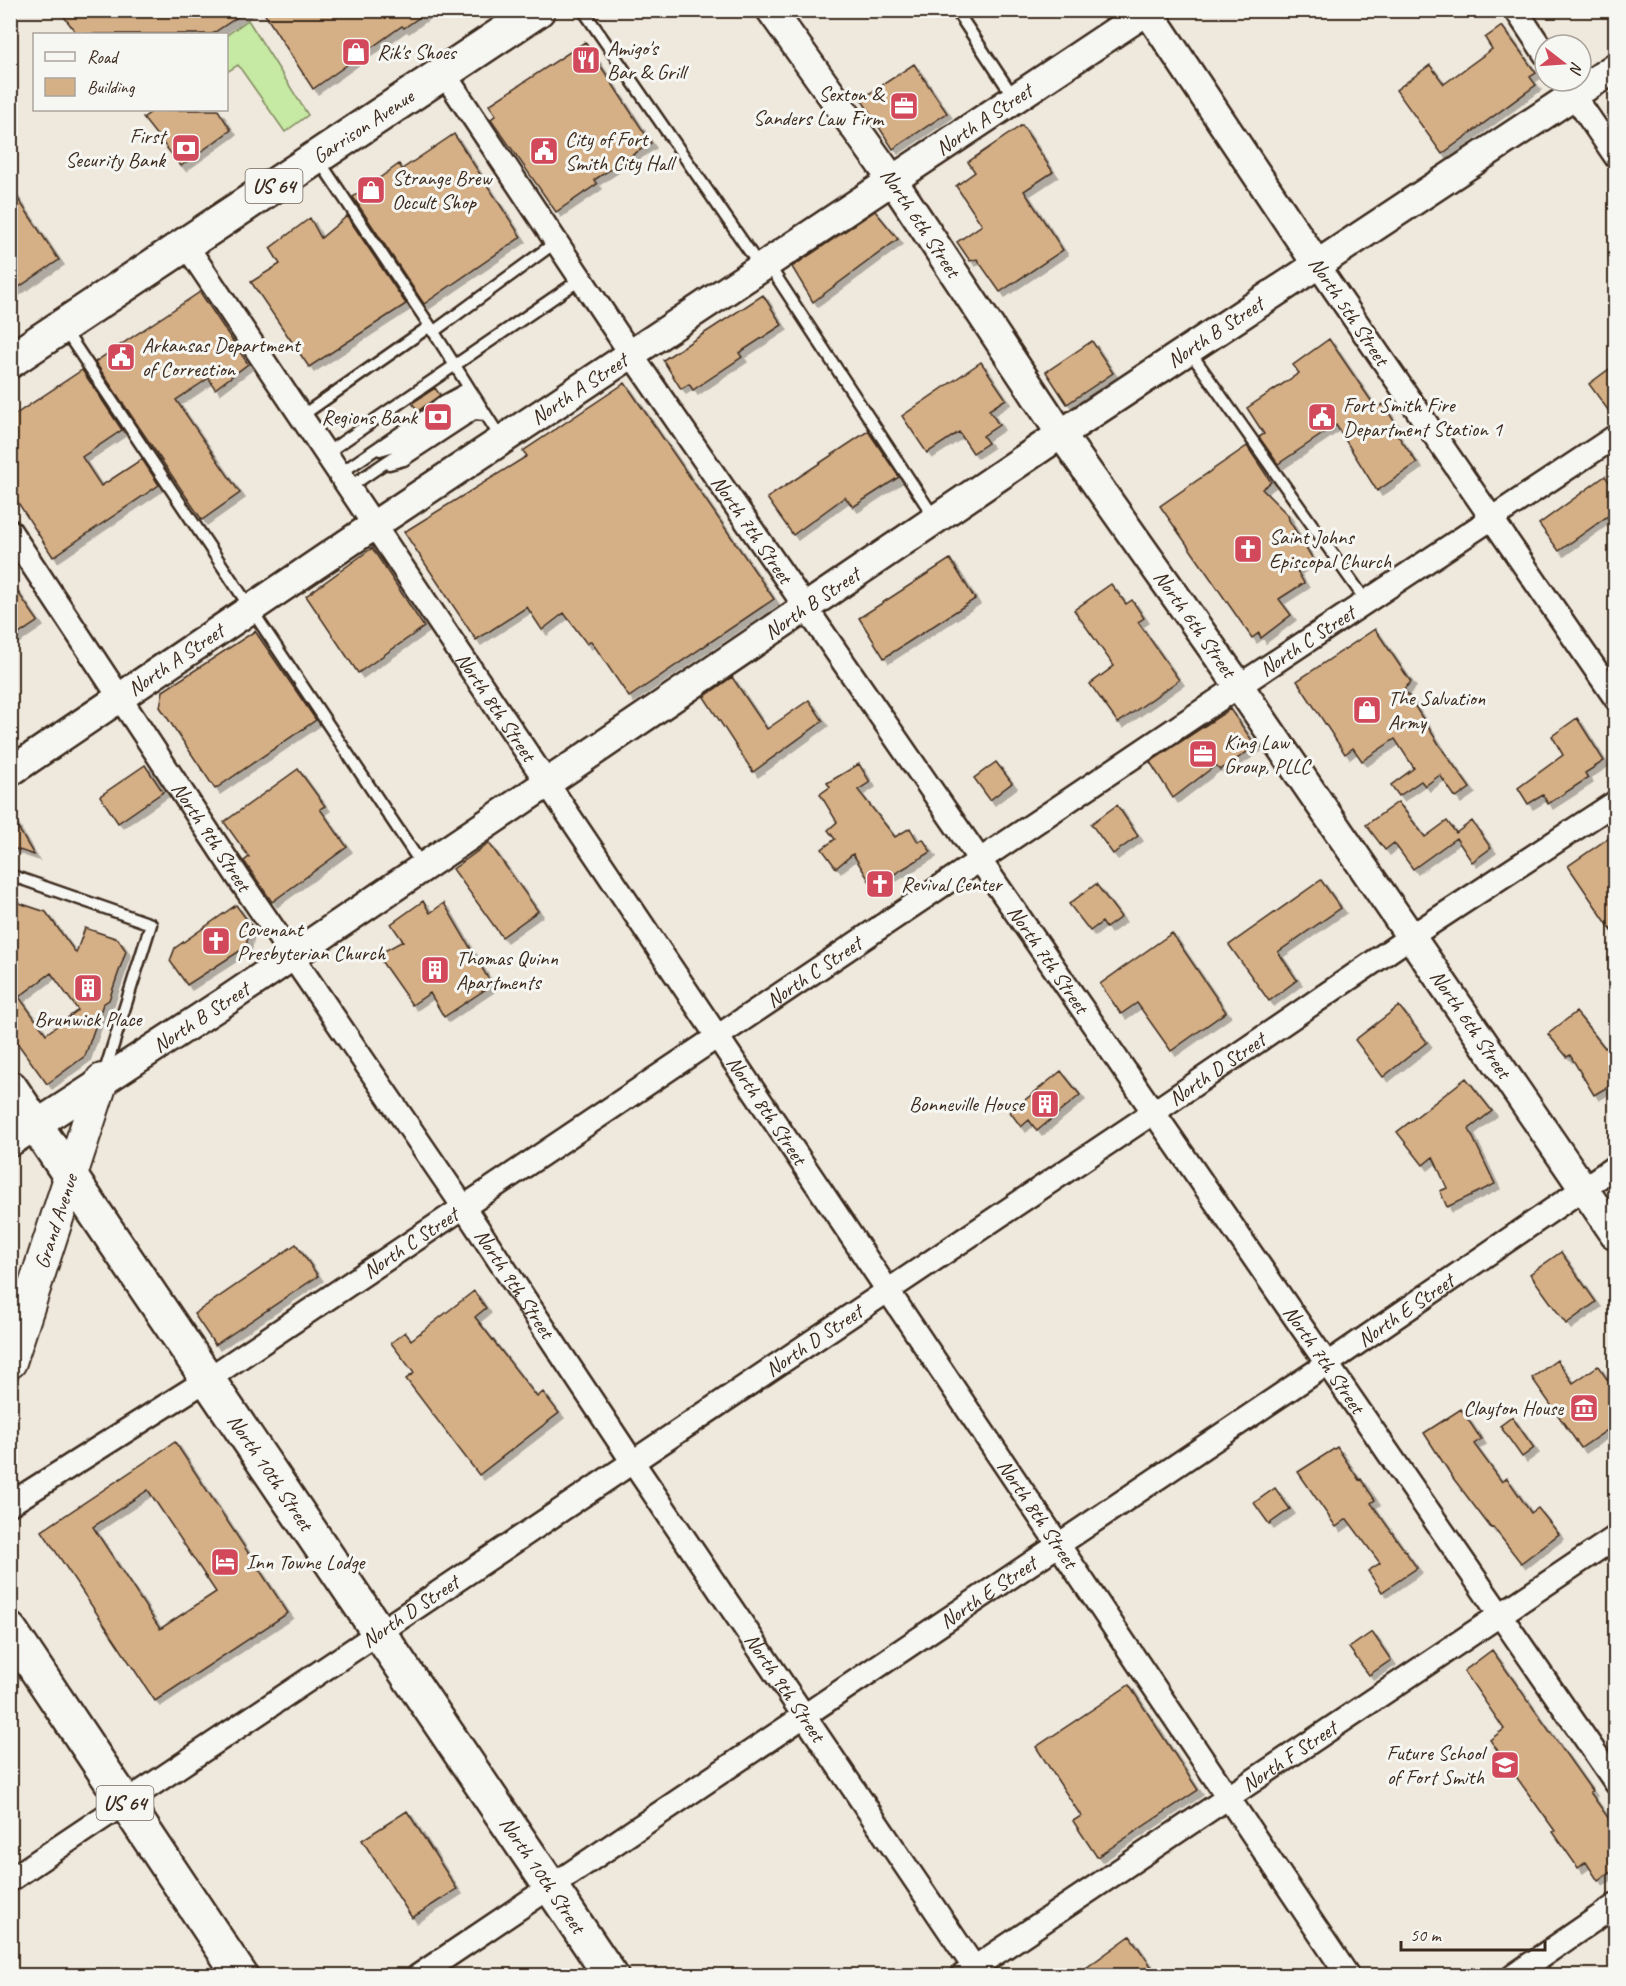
<svg xmlns="http://www.w3.org/2000/svg" width="1626" height="1986" font-family="Caveat,sans-serif">
<style>
.green{fill:#c6e9a3;stroke:#808a60;stroke-width:1.5}
.building{fill:#d5af86;stroke:#3b2a1e;stroke-width:1.5;fill-rule:evenodd;filter:url(#shadow)}
.lines{fill:none;stroke-linecap:round;stroke-linejoin:round}
.service-casing{stroke:#3b2a1e;stroke-width:15}
.minor-casing{stroke:#3b2a1e;stroke-width:27}
.tertiary-casing{stroke:#3b2a1e;stroke-width:33}
.secondary-casing{stroke:#3b2a1e;stroke-width:36}
.primary-casing{stroke:#3b2a1e;stroke-width:38}
.service{stroke:#f6f6f2;stroke-width:10}
.minor{stroke:#f6f6f2;stroke-width:22}
.tertiary{stroke:#f6f6f2;stroke-width:28}
.secondary{stroke:#f6f6f2;stroke-width:32}
.primary{stroke:#f6f6f2;stroke-width:33}
.labels{text-anchor:middle;dominant-baseline:central;stroke-width:6;stroke-linejoin:round;paint-order:stroke}
.shield{fill:#f6f6f2;stroke:#73675e;stroke-width:1.5}
.shield-label{font-size:20px;font-weight:bold;fill:#3b2a1e}
.poi-label{font-size:21px;fill:#3b2a1e;stroke:#f6f6f2;text-anchor:start}
.street-label{font-size:21px;fill:#3b2a1e;stroke:#f6f6f2}
</style>
<defs>
<filter id="shadow"><feDropShadow dx="5" dy="5" stdDeviation="0" flood-color="#0004"/></filter>
</defs>
<rect width="100%" height="100%" fill="#efe8dc"/>
<filter id="ink" filterUnits="userSpaceOnUse"><feTurbulence type="fractalNoise" baseFrequency=".0167" numOctaves="2"/><feDisplacementMap in="SourceGraphic" scale="12" xChannelSelector="R" yChannelSelector="G"/><feConvolveMatrix kernelMatrix="1 2 1 2 8 2 1 2 1" color-interpolation-filters="sRGB"/></filter>
<g filter="url(#ink)">
<path class="green" d="M248,20l60,95 -23,17 -47,-67 -11,7v-37z"/>
<path class="building" d="M59,10h189l-36,24h-135z
M262,10h168l-26,18 -2,-2 -89,63z
M1502,26l34,47 -6,4 6,8 -94,69 -46,-64 34,-25 14,19 48,-35 -7,-11z
M585,42l66,101 -57,37 3,4 -41,28 -65,-93 5,-4 -7,-10z
M914,64l33,49 -54,36 -32,-50z
M154,110h64l13,20 -50,36 -38,-48z
M1022,125l31,47 -29,19 39,59 -63,42 -23,-33 -7,2 -13,-19 25,-17 -26,-39 19,-14 -7,-10z
M454,134l67,103 -97,67 -71,-107 46,-33 3,5z
M10,187l49,73 -49,33z
M875,211l23,28 -85,63 -21,-35z
M347,216l59,88 -97,63 -58,-85 29,-18 -10,-16 40,-30 11,20z
M200,292l48,72 -33,25 -6,-11 -33,22 64,93 -38,27 -107,-158z
M763,295l19,30 -43,28 3,4 -49,33 -4,-6 -8,5 -18,-29z
M1329,339l47,69 7,-4 15,23 -4,3 23,33 -40,28 -41,-66 -58,39 -19,-27 5,-3 -17,-26 52,-35 -6,-8z
M1092,341l21,32 -46,31 -21,-32z
M981,362l25,37 -17,11 10,15 -16,11 5,7 -15,10 -14,-21 -32,21 -25,-37z
M1609,369l7,9v43l-27,-37z
M82,370l40,60 -40,27 19,29 41,-27 17,26 -106,72 -43,-67v-72z
M625,383l149,216 -145,98 -38,-56 -4,3 -23,-31 -22,17 -15,-23 -51,33 -72,-108 123,-76 -4,-5z
M435,388l5,7 -22,16 -6,-8z
M868,431l31,46 -46,30 -8,-10 -52,38 -26,-37z
M1247,446l24,36 -9,7 26,26 1,5 24,39 -17,10 8,14 -25,16 12,16 -30,23 -2,-5 -7,5 -92,-132z
M1605,476l11,15v19l-57,41 -20,-27z
M372,548l52,79 -66,46 -52,-77z
M950,559l25,40 -91,59 -25,-40z
M10,581l28,40 -28,19z
M1111,584l15,20 6,-4 12,18 -6,4 41,58 -61,43 -28,-39 24,-18 -40,-56z
M1375,629l36,53 -7,7 38,60 28,39 -14,10 -16,-23 -15,11 -4,-5 -22,15 -8,-11 23,-17 -19,-29 -33,22 -9,-13 -8,6 -48,-73z
M255,631l61,89 -101,69 -55,-82 3,-16z
M732,677l35,52 42,-29 14,21 -70,51 -49,-75z
M1230,709l26,37 -36,24 -4,-5 -43,33 -23,-36z
M1577,718l27,43 -19,12 3,5 -40,26 -5,-9 -15,9 -10,-16 45,-33 -11,-19z
M996,762l16,21 -22,17 -16,-22z
M859,764l11,18 -12,8 37,47 15,-9 8,14 5,-3 8,13 -58,35 -20,-33 -17,14 -14,-19 13,-10 -7,-9 9,-8 -17,-28 10,-7 -3,-4z
M145,765l18,27 -45,31 -18,-27z
M298,769l27,37 -5,3 27,38 -75,55 -28,-41 5,-4 -25,-35z
M1398,802l27,35 22,-16 9,12 16,-12 19,27 -19,14 -16,-24 -43,31 -19,-26 -9,7 -19,-25z
M1117,805l21,31 -25,18 -22,-30z
M10,814l24,41 -24,-8z
M1616,833v104l-48,-71z
M489,843l49,68 -36,26 -49,-68z
M1321,880l20,28 -63,44 19,28 -28,21 -40,-56z
M1096,884l25,33 -15,11 -4,-6 -12,9 -21,-27z
M10,900l36,12 30,41 9,-25 33,11 8,12 -17,49 -6,4 -18,52 -38,28 -37,-51zM51,973l27,37 -32,24 -27,-37z
M423,901l7,12 14,-10 48,82 -48,32 -14,-24 -18,12 -35,-50 26,-14 -12,-17z
M236,905l17,23 -4,3 -3,16 -59,38 -17,-24 5,-13z
M1172,933l54,79 -55,39 -34,-48 -16,11 -21,-30z
M1399,1006l28,36 -44,35 -28,-37z
M1576,1012l29,36 11,-6v40l-22,13 -24,-40 -3,2 -19,-23z
M1061,1071l19,24 -43,36 -8,-11 -8,7 -11,-15z
M1466,1078l26,33 -23,18 26,55 -48,23 -7,-16 7,-3 -14,-31 -10,8 -26,-33z
M296,1244l22,32 -103,69 -21,-31z
M1561,1252l35,50 -30,22 -36,-50z
M474,1291l12,17 -11,9 62,80 6,-5 16,21 -80,62 -73,-96 8,-6 -23,-30 14,-11 6,8z
M1557,1360l16,23 25,-17 18,26v32l-35,24 -49,-70z
M1461,1409l20,30 -7,5 28,38 5,-4 24,35 7,-5 21,26 -38,29 -28,-36 -2,1 -38,-50 -29,-45z
M1512,1417l22,31 -12,9 -22,-31z
M175,1442l113,171 -133,88 -113,-170zM148,1490l68,102 -56,37 -67,-102z
M1337,1447l22,33 2,-1 14,21 -4,3 46,65 -35,24 -14,-21 12,-8 -33,-44 -11,8 -38,-55z
M1275,1488l15,21 -21,15 -15,-21z
M1372,1632l19,28 -22,15 -20,-27z
M1492,1650l100,141 -2,1 26,37v39l-18,13 -12,-19 -8,6 -25,-36 2,-1 -65,-91 14,-11 -40,-58z
M1129,1685l69,105 -101,67 -24,-36 8,-5 -45,-69z
M407,1811l50,78 -45,29 -50,-78z
M1130,1936l28,40h-83z"/>
<g class="lines">
<g class="service-casing">
<path id="service" d="M583,10l178,258
M956,10l59,89
M318,159l112,167 72,114
M768,264l168,256
M64,329l358,536
M433,332l123,-90
M1190,352l176,249
M300,417l130,-91
M380,450l14,-4 70,-47 10,-1
M325,454l256,-175
M389,464l15,-4 70,-46 12,1
M339,474l84,-57 21,-16 24,-13
M348,488l106,-72 18,-10h8
M10,875l141,49 -47,150"/>
</g>
<g class="minor-casing">
<g id="minor">
<path d="M1516,10l29,44"/>
<path id="s1" d="M443,72l188,282 985,1429"/>
<path d="M1564,81l52,76"/>
<path id="s2" d="M186,245l1162,1731"/>
<path d="M1318,266l298,433"/>
<path id="s3" d="M10,531l232,352 221,323 169,255 348,515"/>
<path id="s4" d="M10,1504l198,-125 1031,-693 377,-250"/>
<path id="s5" d="M10,1880l1144,-768 256,-175 206,-135"/>
<path id="s6" d="M418,1976l909,-612 289,-198"/>
<path id="s7" d="M962,1976l654,-439"/>
<path d="M1513,1976l103,-71"/>
</g>
</g>
<g class="tertiary-casing">
<g id="tertiary">
<path id="s8" d="M771,10l122,171 168,253 178,252 377,550"/>
<path d="M1147,10l171,256"/>
<path id="s9" d="M10,772l363,-246 775,-516"/>
<path id="s10" d="M10,1142l219,-143 832,-565 555,-367"/>
</g>
</g>
<g class="secondary-casing">
<g id="secondary">
<path id="s11" d="M10,1362l92,-282"/>
</g>
</g>
<g class="primary-casing">
<g id="primary">
<path id="s12" d="M10,361l528,-351"/>
<path id="s13" d="M10,1087l601,889"/>
<path d="M10,1630l231,346"/>
</g>
</g>
<use href="#service" class="service"/>
<use href="#minor" class="minor"/>
<use href="#tertiary" class="tertiary"/>
<use href="#secondary" class="secondary"/>
<use href="#primary" class="primary"/>
</g>
</g>
<defs>
<g id="shop-square" transform="scale(1.5)"><rect x="-9" y="-9" width="18" height="18" rx="4" fill="#d1495b" stroke="#f6f6f2"/><path d="M-5-2.5h2.3a2.7 3.5 0 0 1 5.4 0H5L5.5 6h-11ZM-1.5-2.5h3a1.5 2.3 0 0 0-3 0Z" fill="#fff"/></g>
<g id="restaurant-square" transform="scale(1.5)"><rect x="-9" y="-9" width="18" height="18" rx="4" fill="#d1495b" stroke="#f6f6f2"/><path d="M-5-6h1v4h1v-4h1v4h1v-4h1v5L-1.5 .5V6h-2V.5L-5-1ZM5-6V6H3V1.5H1.5Q1.5-4 5-6Z" fill="#fff"/></g>
<g id="office-square" transform="scale(1.5)"><rect x="-9" y="-9" width="18" height="18" rx="4" fill="#d1495b" stroke="#f6f6f2"/><path d="M-6-3h4V-5.5h4V-3h4V5H-6ZM-1-4.5V-3h2v-1.5ZM-6 0V1H6V0Z" fill="#fff"/></g>
<g id="bank-square" transform="scale(1.5)"><rect x="-9" y="-9" width="18" height="18" rx="4" fill="#d1495b" stroke="#f6f6f2"/><path d="M-6-4H6V4H-6ZM0-2.3a2.3 2.3 0 1 0 0 4.6a2.3 2.3 0 1 0 0-4.6Z" fill="#fff"/></g>
<g id="civic-square" transform="scale(1.5)"><rect x="-9" y="-9" width="18" height="18" rx="4" fill="#d1495b" stroke="#f6f6f2"/><path d="M-.6-6.5H3V-4.5H.6V-3L4-1V1h2V6H-6V1h2V-1L-.6-3ZM-1.2 2.5V6h2.4V2.5Z" fill="#fff"/></g>
<g id="church-square" transform="scale(1.5)"><rect x="-9" y="-9" width="18" height="18" rx="4" fill="#d1495b" stroke="#f6f6f2"/><path d="M-1.2-6h2.4v3.5h3.3v2.4h-3.3V6h-2.4V-.1h-3.3v-2.4h3.3Z" fill="#fff"/></g>
<g id="building-square" transform="scale(1.5)"><rect x="-9" y="-9" width="18" height="18" rx="4" fill="#d1495b" stroke="#f6f6f2"/><path d="M-4-6H4V6H1V3H-1V6H-4ZM-2.5-4.3h1.7v1.8h-1.7ZM.8-4.3h1.7v1.8H.8ZM-2.5-1h1.7V.8h-1.7ZM.8-1h1.7V.8H.8Z" fill="#fff"/></g>
<g id="museum-square" transform="scale(1.5)"><rect x="-9" y="-9" width="18" height="18" rx="4" fill="#d1495b" stroke="#f6f6f2"/><path d="M0-6L6-3V-2H-6V-3ZM-5-1h2V3h-2ZM-1-1h2V3h-2ZM3-1h2V3H3ZM-6 4H6V6H-6Z" fill="#fff"/></g>
<g id="hotel-square" transform="scale(1.5)"><rect x="-9" y="-9" width="18" height="18" rx="4" fill="#d1495b" stroke="#f6f6f2"/><path d="M-6-4.5h1.5V1H6V5H4.5V3h-9V5H-6ZM-4 0a1.8 1.8 0 1 1 3.6 0ZM.5 0V-2.5h3Q6-2.5 6 0Z" fill="#fff"/></g>
<g id="school-square" transform="scale(1.5)"><rect x="-9" y="-9" width="18" height="18" rx="4" fill="#d1495b" stroke="#f6f6f2"/><path d="M0-5L7-2L0 1L-7-2ZM-4 1L0 2.5L4 1V4Q0 6-4 4Z" fill="#fff"/></g>
</defs>
<g fill-rule="evenodd">
<use href="#shop-square" x="356" y="52"/>
<use href="#restaurant-square" x="586" y="60"/>
<use href="#office-square" x="904" y="106"/>
<use href="#bank-square" x="186" y="148"/>
<use href="#civic-square" x="544" y="151"/>
<use href="#shop-square" x="371" y="190"/>
<use href="#civic-square" x="121" y="357"/>
<use href="#bank-square" x="438" y="417"/>
<use href="#civic-square" x="1322" y="417"/>
<use href="#church-square" x="1248" y="549"/>
<use href="#shop-square" x="1367" y="710"/>
<use href="#office-square" x="1203" y="754"/>
<use href="#church-square" x="880" y="884"/>
<use href="#church-square" x="216" y="941"/>
<use href="#building-square" x="435" y="970"/>
<use href="#building-square" x="88" y="988"/>
<use href="#building-square" x="1045" y="1104"/>
<use href="#museum-square" x="1584" y="1408"/>
<use href="#hotel-square" x="225" y="1562"/>
<use href="#school-square" x="1505" y="1765"/>
</g>
<g class="labels">
<g class="shield">
<rect x="245.5" y="169" width="57" height="34" rx="4.5"/>
<rect x="96.5" y="1786" width="57" height="34" rx="4.5"/>
</g>
<g class="shield-label">
<text x="274" y="186">US 64</text>
<text x="125" y="1803">US 64</text>
</g>
<g class="poi-label">
<text x="607" y="48">Amigo's<tspan x="607" dy="24">Bar &amp; Grill</tspan></text>
<text x="377" y="52">Rik's Shoes</text>
<text x="883" y="94" text-anchor="end">Sexton &amp;<tspan x="883" dy="24">Sanders Law Firm</tspan></text>
<text x="165" y="136" text-anchor="end">First<tspan x="165" dy="24">Security Bank</tspan></text>
<text x="565" y="139">City of Fort<tspan x="565" dy="24">Smith City Hall</tspan></text>
<text x="392" y="178">Strange Brew<tspan x="392" dy="24">Occult Shop</tspan></text>
<text x="142" y="345">Arkansas Department<tspan x="142" dy="24">of Correction</tspan></text>
<text x="1343" y="405">Fort Smith Fire<tspan x="1343" dy="24">Department Station 1</tspan></text>
<text x="417" y="417" text-anchor="end">Regions Bank</text>
<text x="1269" y="537">Saint Johns<tspan x="1269" dy="24">Episcopal Church</tspan></text>
<text x="1388" y="698">The Salvation<tspan x="1388" dy="24">Army</tspan></text>
<text x="1224" y="742">King Law<tspan x="1224" dy="24">Group, PLLC</tspan></text>
<text x="901" y="884">Revival Center</text>
<text x="237" y="929">Covenant<tspan x="237" dy="24">Presbyterian Church</tspan></text>
<text x="456" y="958">Thomas Quinn<tspan x="456" dy="24">Apartments</tspan></text>
<text x="88" y="1019" text-anchor="middle">Brunwick Place</text>
<text x="1024" y="1104" text-anchor="end">Bonneville House</text>
<text x="1563" y="1408" text-anchor="end">Clayton House</text>
<text x="246" y="1562">Inn Towne Lodge</text>
<text x="1484" y="1753" text-anchor="end">Future School<tspan x="1484" dy="24">of Fort Smith</tspan></text>
</g>
<g class="street-label">
<text stroke="none"><textPath href="#s9" startOffset="1172">North A Street</textPath></text>
<text stroke="none"><textPath href="#s12" startOffset="424">Garrison Avenue</textPath></text>
<text stroke="none"><textPath href="#s8" startOffset="260">North 6th Street</textPath></text>
<text transform="translate(1349 311) rotate(56)">North 5th Street</text>
<text stroke="none"><textPath href="#s10" startOffset="1452">North B Street</textPath></text>
<text stroke="none"><textPath href="#s9" startOffset="686">North A Street</textPath></text>
<text stroke="none"><textPath href="#s1" startOffset="552">North 7th Street</textPath></text>
<text stroke="none"><textPath href="#s10" startOffset="966">North B Street</textPath></text>
<text stroke="none"><textPath href="#s8" startOffset="746">North 6th Street</textPath></text>
<text stroke="none"><textPath href="#s4" startOffset="1558">North C Street</textPath></text>
<text stroke="none"><textPath href="#s9" startOffset="200">North A Street</textPath></text>
<text stroke="none"><textPath href="#s2" startOffset="556">North 8th Street</textPath></text>
<text stroke="none"><textPath href="#s3" startOffset="366">North 9th Street</textPath></text>
<text stroke="none"><textPath href="#s1" startOffset="1074">North 7th Street</textPath></text>
<text stroke="none"><textPath href="#s4" startOffset="964">North C Street</textPath></text>
<text stroke="none"><textPath href="#s10" startOffset="228">North B Street</textPath></text>
<text stroke="none"><textPath href="#s8" startOffset="1232">North 6th Street</textPath></text>
<text stroke="none"><textPath href="#s5" startOffset="1454">North D Street</textPath></text>
<text stroke="none"><textPath href="#s2" startOffset="1042">North 8th Street</textPath></text>
<text stroke="none"><textPath href="#s11" startOffset="148">Grand Avenue</textPath></text>
<text stroke="none"><textPath href="#s4" startOffset="478">North C Street</textPath></text>
<text stroke="none"><textPath href="#s3" startOffset="906">North 9th Street</textPath></text>
<text stroke="none"><textPath href="#s6" startOffset="1191">North E Street</textPath></text>
<text stroke="none"><textPath href="#s5" startOffset="968">North D Street</textPath></text>
<text stroke="none"><textPath href="#s1" startOffset="1560">North 7th Street</textPath></text>
<text stroke="none"><textPath href="#s13" startOffset="465">North 10th Street</textPath></text>
<text stroke="none"><textPath href="#s2" startOffset="1528">North 8th Street</textPath></text>
<text stroke="none"><textPath href="#s6" startOffset="687">North E Street</textPath></text>
<text stroke="none"><textPath href="#s5" startOffset="482">North D Street</textPath></text>
<text stroke="none"><textPath href="#s3" startOffset="1392">North 9th Street</textPath></text>
<text stroke="none"><textPath href="#s7" startOffset="394">North F Street</textPath></text>
<text stroke="none"><textPath href="#s13" startOffset="951">North 10th Street</textPath></text>
</g>
</g>
<rect width="1626" height="1986" fill="none" stroke="#f6f6f2" stroke-width="36"/>
<rect x="18" y="18" width="1590" height="1950" fill="none" stroke="#3b2a1e" stroke-width="2" filter="url(#ink)"/>
<rect x="33" y="33" width="195" height="78" fill="#f6f6f2" stroke="#aba49d" stroke-width="1.5"/>
<rect x="45" y="52" width="30" height="9" fill="#f6f6f2" stroke="#aba49d" stroke-width="1.5"/>
<text x="87" y="63" font-size="18" fill="#3b2a1e">Road</text>
<rect x="45" y="78" width="30" height="18" fill="#d5af86" stroke="#aba49d" stroke-width="1.5"/>
<text x="87" y="93" font-size="18" fill="#3b2a1e">Building</text>
<g transform="translate(1563 63) rotate(107)"><circle r="28" fill="#f6f6f2" stroke="#aba49d" stroke-width="1.5"/>
<path d="M0-4.5L10 22L0 15L-10 22Z" fill="#d1495b"/>
<text y="-9" font-size="16" font-weight="bold" text-anchor="middle" fill="#3b2a1e">N</text>
</g>
<path d="M1401 1941v9h144v-9" fill="none" stroke="#3b2a1e" stroke-width="3"/>
<text x="1410" y="1941" font-size="18" fill="#3b2a1e" stroke="#f6f6f2" stroke-width="4.5" paint-order="stroke">50 m</text>
</svg>
